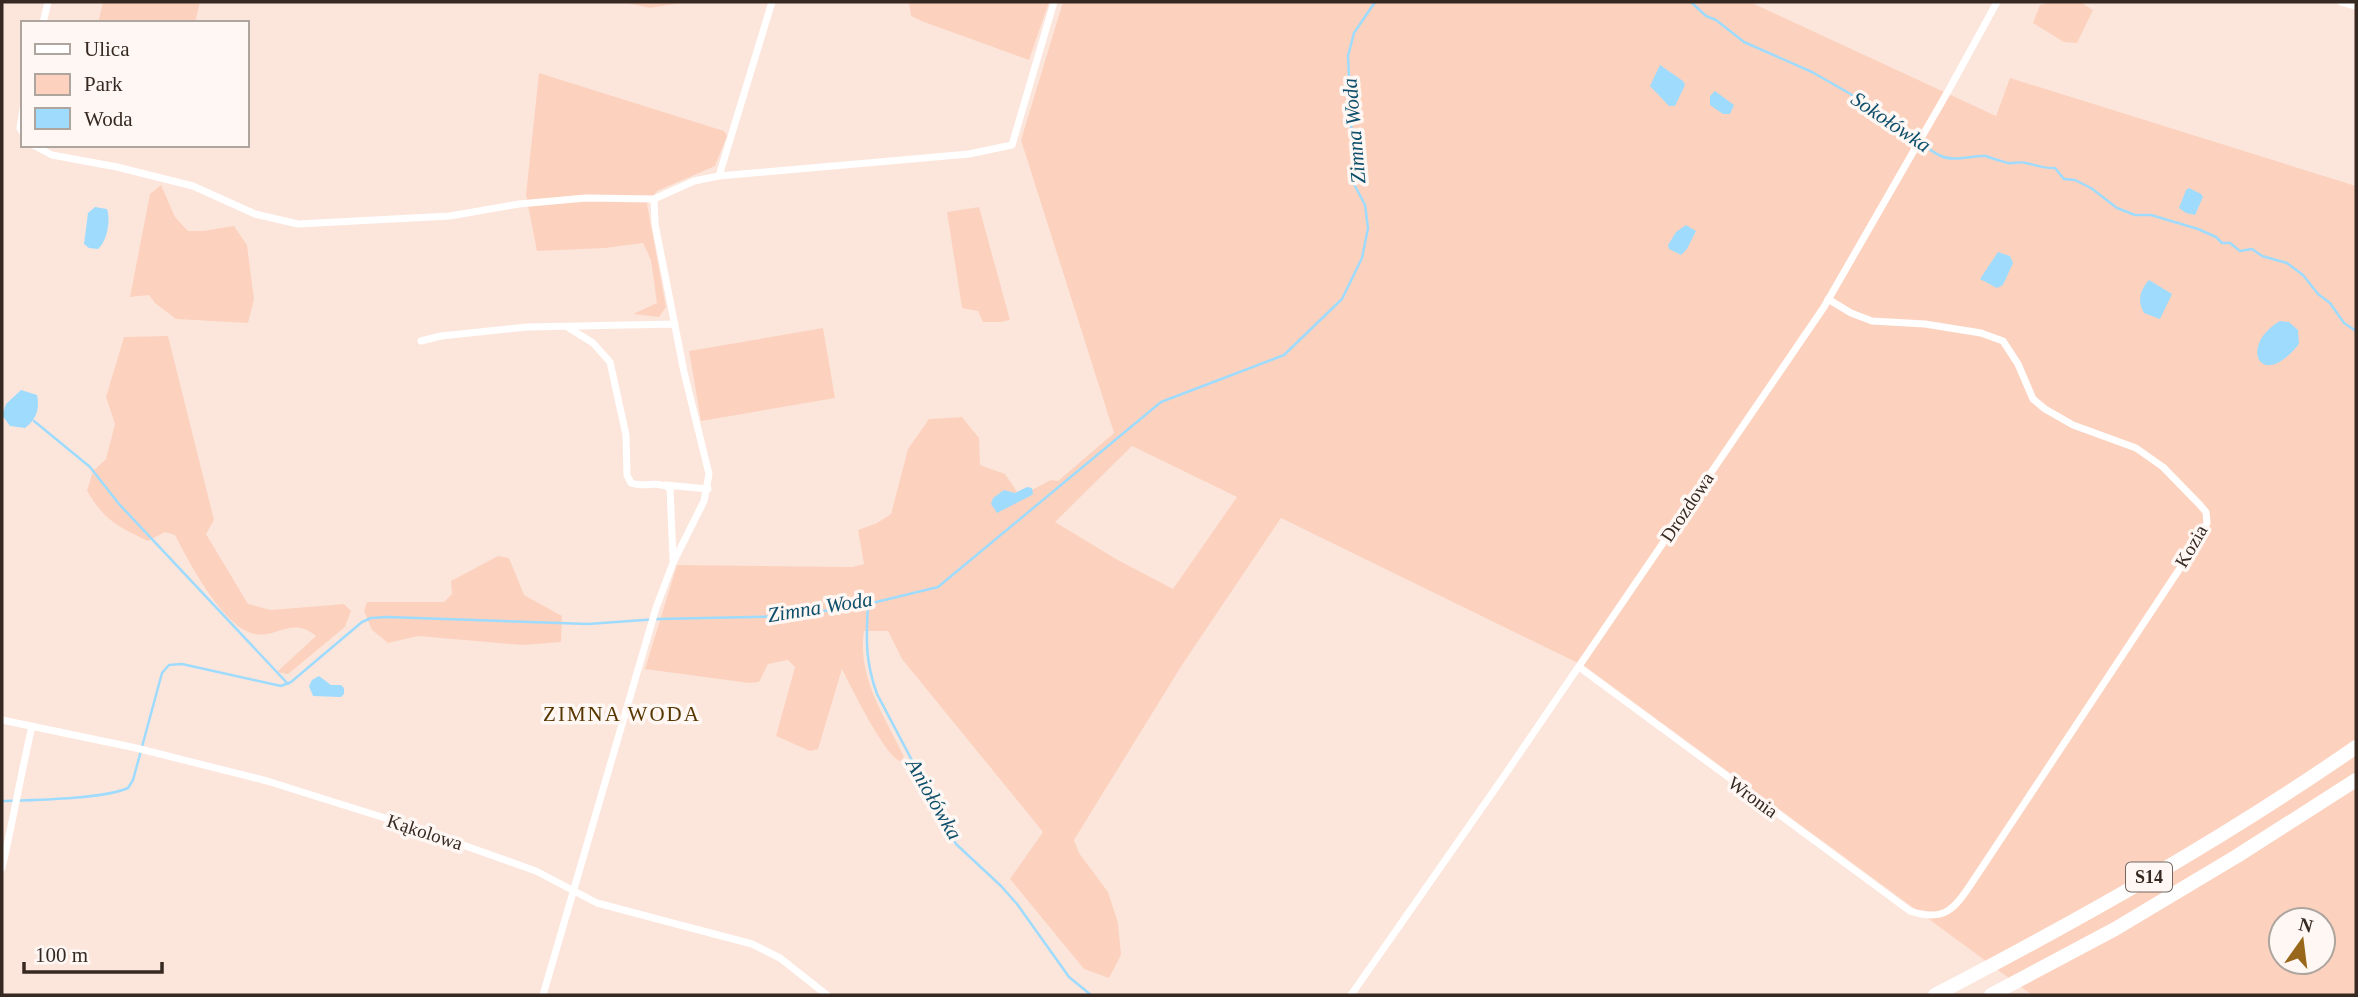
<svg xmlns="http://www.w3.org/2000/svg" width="2358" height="997" font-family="'Times New Roman',serif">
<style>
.green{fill:#fcd2bf;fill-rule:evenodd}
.water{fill:#9edbfd}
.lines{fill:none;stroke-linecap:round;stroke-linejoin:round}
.stream{stroke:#9edbfd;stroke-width:2.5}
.minor{stroke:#fff;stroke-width:7}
.motorway{stroke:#fff;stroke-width:14}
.labels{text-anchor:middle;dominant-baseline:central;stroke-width:7;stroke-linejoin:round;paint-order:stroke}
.shield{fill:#fef7f3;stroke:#726761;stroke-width:2}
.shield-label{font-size:18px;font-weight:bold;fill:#362922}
.street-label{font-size:19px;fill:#362922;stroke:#fef7f3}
.water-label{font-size:21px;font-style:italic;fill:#0e4f6b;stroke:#fef7f3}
.neighbourhood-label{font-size:21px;letter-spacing:2px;fill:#573600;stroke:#fef7f3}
</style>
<rect width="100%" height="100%" fill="#fce6dc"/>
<path class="green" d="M103,2h97l-5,21h-97z
M623,2h63l-36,6z
M909,2h140l-20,58 -105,-38 -13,-6z
M1063,2h687l246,114 14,-38 346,108v809h-324l-446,-328 -305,-149 -99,147 -108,175 5,13 29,39 10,31 3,32 -12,23 -25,-9 -74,-90 33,-47 -141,-173 -14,-28h-24c-7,46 21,86 40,126l-4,4c-15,-5 -49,-74 -58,-92l-24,80 -8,2 -34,-15 19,-69 -7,-7 -20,4 -9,18 -10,1 -104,-14 32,-104 175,2 12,-3 -6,-34 19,-7 14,-9 17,-65 21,-30 33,-2 17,21 1,27 25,9 15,22 31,-16 7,1 56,-48 -93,-293zM1132,446l105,51 -64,92 -57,-30 -61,-37zM2281,920h42v42h-42z
M2053,2l29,1 11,7 -16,33 -13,-1 -31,-19 7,-18z
M539,73l185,58 3,5 -12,30 -58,25 -10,13 19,103 -7,10 -26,-3 24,-11 -6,-43 -8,-17 -38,5 -68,3 -11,-56z
M161,185l14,32 13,14h15l31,-5 13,19 7,54 -6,24 -72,-4 -21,-16 -6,-8 -19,2 20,-103z
M979,207l31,113 -10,2h-17l-5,-11 -16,-3 -15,-96z
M823,328l12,70 -134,23 -12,-70z
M168,336l46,184 -8,14 42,70 23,6 73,-6 7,7 -6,16 -57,47 -11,-2 39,-36c-24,-20 -38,2 -61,-2 -32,-6 -66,-72 -80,-99l-10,-3 -17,9c-31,-15 -43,-20 -61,-50l6,-20 13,-12 9,-35 -9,-27 18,-60z
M498,556l11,2 15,37 38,21 -1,26 -38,3 -105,-9 -30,7 -16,-13 -8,-19 3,-9h77l8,-8 -1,-13z"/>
<path class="water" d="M1660,65l23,16 2,4 -10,21h-6l-19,-20z
M1715,91l19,14 -4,9h-7l-13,-9v-9z
M2189,188l12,6 2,3 -8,18 -9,-2 -7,-5 7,-18z
M95,207l12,2c4,12 0,32 -9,40l-9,-1 -5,-4 4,-31z
M1686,225l10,6 -9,18 -6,6 -12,-6 -1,-4 8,-13z
M1998,252l12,4 3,7 -10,22 -6,3 -17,-9z
M2149,280l23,14 -12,25 -16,-6c-7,-12 -4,-23 5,-33z
M2280,321l9,1 9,8 1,14c-39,49 -61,1 -19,-23z
M21,390l16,5c3,14 -1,25 -12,33l-15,-2 -8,-11 4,-11z
M1027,487l5,1 1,6 -3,2 -33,17 -6,-9 2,-6 11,-8 11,3z
M319,676l12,9h10l3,3v6l-3,3 -28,-1 -4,-10 3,-6z"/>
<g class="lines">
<path class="stream" d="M1691,2l15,14 10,4 28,22 68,30 42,24 17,15 12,6 3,4c19,2 37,28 55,35 13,6 31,-1 45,0 7,3 15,5 22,7 6,1 12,-2 18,0 10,2 19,6 29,5l9,11 11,1 16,8 26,20 18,7h16l47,14 18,8 6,6h8l10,8 12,-2 10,7 25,7 16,12 15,19 12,9 14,20 12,8
M34,421l56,46 29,37 169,180
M868,604c-2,34 -3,57 9,90l79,150 45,42 16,18 52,73 22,18
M2,801c29,-1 102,-2 126,-13l5,-8 29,-107 7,-8 13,-1 99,22 10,-4 71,-60 9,-4 17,-1 200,7 70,-5 135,-3 75,-12 70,-17 223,-185 123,-47 58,-56 20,-41 6,-30 -3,-23 -11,-21 -6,-128 6,-23 21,-31"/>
<path class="minor" d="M2341,2l15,4
M43,23l5,-21
M23,109l-3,19 3,5
M33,145l19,10 65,12 76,19 62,28 43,10 152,-8 69,-12 67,-6 68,1
M719,176l53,-174
M569,328l24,15 17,19 16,73 1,40 4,8c13,5 26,-3 39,5l3,71
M421,341l20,-5 86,-9 148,-3
M666,485l42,4
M1579,667l331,244c35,12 45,-3 63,-30l221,-334 13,-24 -1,-11 -6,-7 -37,-38 -27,-19 -63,-23 -28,-16 -12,-10 -15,-35 -15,-23 -22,-8 -56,-9 -53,-3 -21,-8 -23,-14
M2,720l134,28 131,33 134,42 135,48 61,32 155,41 28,14 47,37
M2,868c11,-48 19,-94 30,-142
M543,995l113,-387 17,-45 31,-62 5,-27 -25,-102 -29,-148 -1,-25 40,-18 25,-5 250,-22 43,-9 42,-143
M1351,995l151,-216 322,-472 123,-214 50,-91"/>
<path class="motorway" d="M1935,995c144,-75 287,-155 421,-248
M1991,995l124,-66 122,-73 119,-76"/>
</g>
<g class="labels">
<rect class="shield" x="2126" y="862.5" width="46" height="29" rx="5"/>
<g class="shield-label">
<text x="2149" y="877">S14</text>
</g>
<g class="street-label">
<text transform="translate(1687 507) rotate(-56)">Drozdowa</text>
<text transform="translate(2191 546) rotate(-60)">Kozia</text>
<text transform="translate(1753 797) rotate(36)">Wronia</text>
<text transform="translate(425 832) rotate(18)">Kąkolowa</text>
</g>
<g class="water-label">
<text transform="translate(1891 122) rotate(34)">Sokołówka</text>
<text transform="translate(1354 131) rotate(-95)">Zimna Woda</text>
<text transform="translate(820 607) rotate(-9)">Zimna Woda</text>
<text transform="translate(934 799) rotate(60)">Aniołówka</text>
</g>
<g class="neighbourhood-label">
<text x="622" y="714">ZIMNA WODA</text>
</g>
</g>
<rect width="2358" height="997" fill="none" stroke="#362922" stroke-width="7"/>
<rect x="21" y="21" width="228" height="126" fill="#fef7f3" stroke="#aea59f" stroke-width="2"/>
<rect x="35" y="44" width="35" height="10" fill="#ffffff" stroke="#aea59f" stroke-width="2"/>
<text x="84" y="56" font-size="21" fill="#362922">Ulica</text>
<rect x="35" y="74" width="35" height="21" fill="#fcd2bf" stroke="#aea59f" stroke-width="2"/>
<text x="84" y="91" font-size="21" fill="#362922">Park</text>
<rect x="35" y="108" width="35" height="21" fill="#9edbfd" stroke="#aea59f" stroke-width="2"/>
<text x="84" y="126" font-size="21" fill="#362922">Woda</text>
<g transform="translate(2302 941) rotate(14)"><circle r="33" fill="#fef7f3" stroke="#aea59f" stroke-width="2"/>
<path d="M0-5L12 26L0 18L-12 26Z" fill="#99671b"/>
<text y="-10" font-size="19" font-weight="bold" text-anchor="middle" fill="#362922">N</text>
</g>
<path d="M24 962v10h138v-10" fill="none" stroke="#362922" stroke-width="3.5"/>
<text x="35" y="962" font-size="21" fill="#362922" stroke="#fef7f3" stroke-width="5" paint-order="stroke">100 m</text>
</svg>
